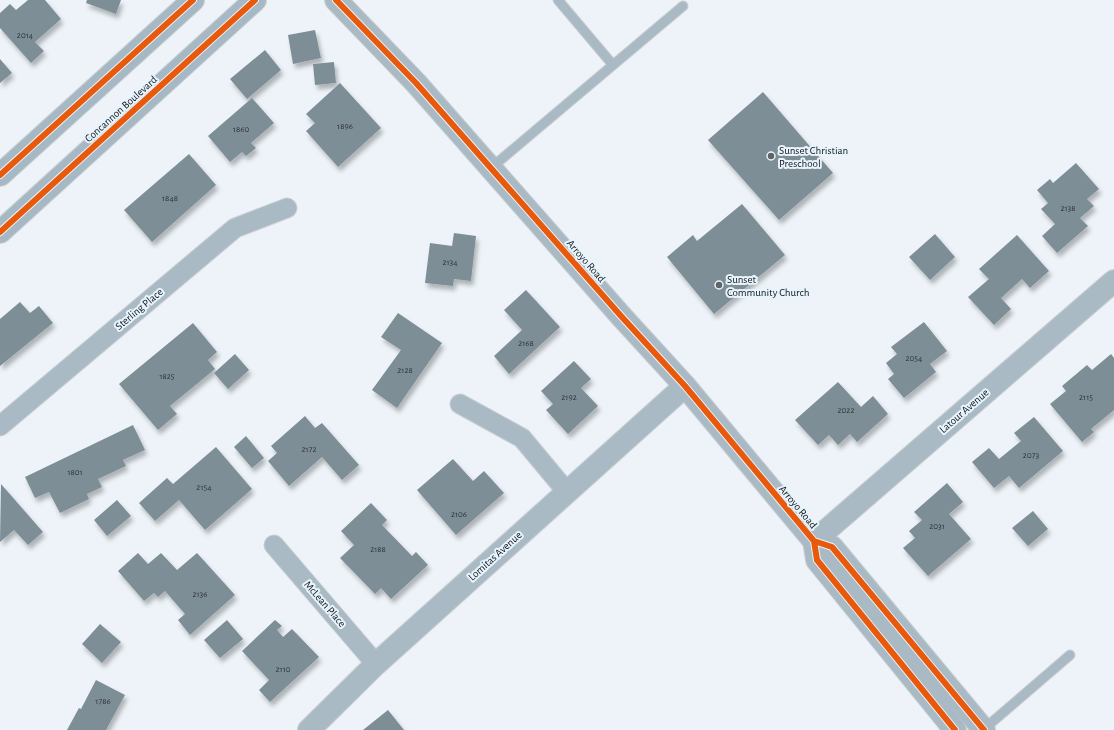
<svg xmlns="http://www.w3.org/2000/svg" width="1114" height="730" font-family="'Alegreya Sans',sans-serif">
<style>
.building{fill:#7e8e97;filter:url(#shadow)}
.lines{fill:none;stroke-linecap:round;stroke-linejoin:round}
.service-casing{stroke:#cbd0d3;stroke-width:11}
.minor-casing{stroke:#cbd0d3;stroke-width:21}
.tertiary-casing{stroke:#cbd0d3;stroke-width:24}
.secondary-casing{stroke:#cbd0d3;stroke-width:24}
.service{stroke:#aabac5;stroke-width:9}
.minor{stroke:#aabac5;stroke-width:19}
.tertiary{stroke:#aabac5;stroke-width:22}
.secondary{stroke:#a6b8c4;stroke-width:22}
.cycleway-casing{stroke:#e8f4fd;stroke-width:8}
.cycleway{stroke:#e8590c;stroke-width:6}
.poi-dot{fill:#5f6467;stroke:#e8f4fd;stroke-width:1.5}
.labels{text-anchor:middle;dominant-baseline:central;stroke-width:4;stroke-linejoin:round;paint-order:stroke}
.number-label{font-size:9px;fill:#2d3538}
.street-label{font-size:11px;fill:#121719;stroke:#e8f4fd}
.poi-label{font-size:11px;fill:#121719;stroke:#e8f4fd;text-anchor:start}
</style>
<defs>
<filter id="shadow"><feDropShadow dx="2.5" dy="4.5" stdDeviation="2" flood-color="#0004"/></filter>
</defs>
<rect width="100%" height="100%" fill="#edf3f8"/>
<path class="building" d="M28,0h17l16,19 -26,23 9,9 -13,12 -31,-35v-15l10,-9 6,6z
M87,0h34l-5,14 -30,-11z
M315,30l6,28 -28,6 -5,-29z
M265,50l16,20 -34,29 -17,-20z
M0,59l12,14 -12,10z
M334,62l2,21 -21,2 -2,-21z
M340,83l41,45 -43,39 -32,-36 9,-8 -9,-9z
M763,92l70,81 -54,47 -71,-80z
M252,98l22,25 -23,20 5,5 -10,8 -4,-4 -12,10 -22,-26z
M189,154l27,31 -64,57 -28,-32z
M1076,163l23,26 -12,10 7,7 -14,12 8,8 -31,27 -15,-17 13,-12 -14,-15 7,-6 -11,-13 13,-11 3,4z
M742,204l43,51 -71,59 -47,-57 26,-22 4,6z
M454,233l22,3 -5,45 -17,-2 -1,7 -28,-3 5,-40 22,3z
M935,234l20,23 -25,23 -21,-23z
M1017,235l32,36 -19,17 -8,-9 -21,19 10,11 -17,16 -26,-28 21,-18 -10,-10z
M526,290l34,37 -51,47 -15,-18 28,-26 -18,-20z
M20,302l10,11 9,-7 14,17 -53,43v-47z
M398,313l44,30 -45,65 -25,-18 29,-40 -20,-13z
M924,322l23,29 -17,13 6,8 -32,26 -16,-19 6,-5 -8,-11 11,-9 -6,-7z
M193,323l24,29 -9,8 7,9 -45,37 7,8 -19,16 -39,-46z
M235,354l14,16 -21,19 -14,-16z
M1111,354l3,4v52l-23,19 3,3 -12,10 -32,-38 16,-13 -4,-5 25,-21 5,5z
M574,361l17,18 -10,9 17,18 -30,28 -22,-24 7,-6 -12,-13z
M838,382l23,25 12,-11 15,18 -31,28 -7,-8 -12,11 -9,-10 -11,10 -23,-25z
M305,416l10,12 7,-5 37,42 -17,15 -20,-23 -33,29 -21,-25 9,-8 -6,-7z
M1034,417l29,34 -44,37 -10,-12 -15,12 -22,-26 17,-14 10,11 22,-18 -7,-8z
M133,425l12,25 -22,10 3,6 -28,13 4,8 -15,7 2,5 -29,14 -11,-21 -14,6 -10,-21z
M246,436l18,22 -12,10 -18,-21z
M216,447l36,42 -47,41 -26,-30 -24,21 -16,-18 28,-25 6,6z
M453,459l20,22 11,-10 20,22 -48,42 -39,-45z
M947,483l16,19 -14,12 22,25 -43,37 -25,-28 12,-10 -6,-7 13,-11 -8,-8z
M1,484l42,48 -15,13 -14,-15 -14,12z
M117,500l14,16 -24,20 -13,-16z
M371,503l16,17 -5,5 30,31 4,-4 12,13 -37,34 -10,-11 -6,6 -35,-36 14,-13 -13,-14z
M1033,511l15,18 -20,17 -16,-18z
M138,553l10,11 13,-11 16,17 20,-17 38,42 -45,40 -12,-15 7,-6 -20,-23 -7,6 -4,-4 -10,8 -26,-30z
M227,620l16,19 -23,19 -16,-18z
M275,620l7,6 -5,4 6,7 9,-8 27,28 -49,45 -11,-12 10,-10 -27,-29z
M100,624l21,18 -19,21 -20,-19z
M96,680l29,15 -19,35h-39l12,-22 2,1z
M388,710l16,20h-41z"/>
<g class="lines">
<g class="service-casing">
<path id="service" d="M558,0l55,65
M491,168l192,-162
M984,729l86,-74"/>
</g>
<g class="minor-casing">
<path id="minor" d="M460,404l62,34 45,54
M0,426l235,-198 52,-20
M274,545l102,119"/>
</g>
<g class="tertiary-casing">
<path id="tertiary" d="M336,0l80,83 205,233 64,70 129,155 3,19 138,170
M814,541l300,-260
M814,541l18,6 152,183
M309,730l67,-66 309,-278"/>
</g>
<g class="secondary-casing">
<path id="secondary" d="M0,175l193,-175
M0,232l255,-232"/>
</g>
<use href="#service" class="service"/>
<use href="#minor" class="minor"/>
<use href="#tertiary" class="tertiary"/>
<use href="#secondary" class="secondary"/>
<g class="cycleway-casing">
<path id="cycleway" d="M336,0l80,83 205,233 64,70 129,155 3,19 138,170
M0,175l193,-175
M0,232l255,-232
M814,541l18,6 152,183"/>
</g>
<use href="#cycleway" class="cycleway"/>
</g>
<g class="poi-dot">
<circle cx="771" cy="156" r="4"/>
<circle cx="719" cy="285" r="4"/>
</g>
<g class="labels">
<g class="number-label">
<text x="25" y="35">2014</text>
<text x="345" y="126">1896</text>
<text x="241" y="129">1860</text>
<text x="170" y="198">1848</text>
<text x="1068" y="208">2138</text>
<text x="450" y="262">2134</text>
<text x="526" y="343">2168</text>
<text x="914" y="358">2054</text>
<text x="405" y="370">2128</text>
<text x="167" y="376">1825</text>
<text x="569" y="397">2192</text>
<text x="1086" y="397">2115</text>
<text x="846" y="410">2022</text>
<text x="309" y="449">2172</text>
<text x="1031" y="455">2073</text>
<text x="75" y="472">1801</text>
<text x="204" y="487">2154</text>
<text x="459" y="514">2106</text>
<text x="937" y="526">2031</text>
<text x="378" y="549">2188</text>
<text x="200" y="594">2136</text>
<text x="283" y="669">2110</text>
<text x="103" y="701">1786</text>
</g>
<g class="street-label">
<text transform="translate(121 109) rotate(-42)">Concannon Boulevard</text>
<text transform="translate(586 261) rotate(49)">Arroyo Road</text>
<text transform="translate(139 309) rotate(-40)">Sterling Place</text>
<text transform="translate(964 411) rotate(-41)">Latour Avenue</text>
<text transform="translate(798 507) rotate(50)">Arroyo Road</text>
<text transform="translate(495 556) rotate(-42)">Lomitas Avenue</text>
<text transform="translate(325 604) rotate(49)">McLean Place</text>
</g>
<g class="poi-label">
<text x="779" y="150">Sunset Christian<tspan x="779" dy="13">Preschool</tspan></text>
<text x="727" y="279">Sunset<tspan x="727" dy="13">Community Church</tspan></text>
</g>
</g>
</svg>
